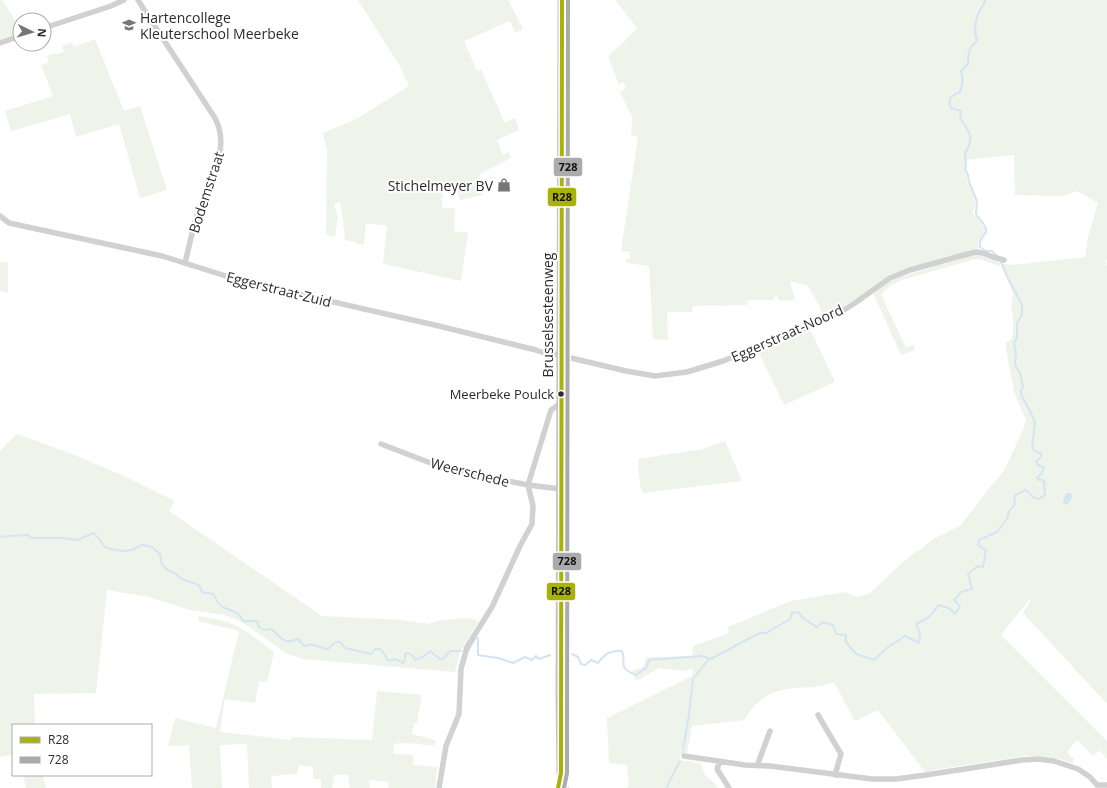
<svg xmlns="http://www.w3.org/2000/svg" width="1107" height="788" font-family="'Open Sans',sans-serif">
<style>
.green{fill:#eef4ea}
.water{fill:#d4e4f2}
.lines{fill:none;stroke-linecap:round;stroke-linejoin:round}
.stream{stroke:#d4e4f2;stroke-width:2}
.minor{stroke:#d1d1d1;stroke-width:5.5}
.primary{stroke:#c4c4c4;stroke-width:9}
.bus-1-casing{stroke:#fff;stroke-width:7}
.bus-2-casing{stroke:#fff;stroke-width:7}
.bus-1{stroke:#a9b209;stroke-width:4}
.bus-2{stroke:#ababab;stroke-width:4}
.bus-dot{fill:#2c2c2c;stroke:#fff;stroke-width:1.5}
.labels{text-anchor:middle;dominant-baseline:central;stroke-width:4;stroke-linejoin:round;paint-order:stroke}
.bus-label{font-size:13px;fill:#2c2c2c;stroke:#fff;text-anchor:end}
.poi-label{font-size:14px;fill:#2c2c2c;stroke:#fff;text-anchor:start}
.street-label{font-size:14px;fill:#2c2c2c;stroke:#fff}
.line-badge{stroke:#fff;stroke-width:1.5}
.pale-badge-label{font-size:11px;text-anchor:middle;font-weight:bold;fill:#111}
</style>
<rect width="100%" height="100%" fill="#fff"/>
<path class="green" d="M0,0h2l9,13 9,20 -20,7z
M358,0h150l15,29 -8,4 -5,-12 -46,20 13,30 4,-1 24,53 10,-5 4,12 -22,10 6,15 6,-3 2,6 -32,16 4,21 -23,5 -4,-15 -13,3 -1,20h13l-1,23 14,2 -7,48 -78,-17 4,-38 -21,-3 -2,22 -7,-1v-2l-12,-2 -2,-23 -3,-15 -6,2 4,14 -3,18 -9,-1 1,-85 -4,-17 35,-15 51,-32 -8,-18z
M615,0h492v260h-2l2,6v438l-84,-91 8,-13h-2l-28,35 106,106v18l-8,-9 -6,6 -16,-16 -10,12 7,7v3l-1,1 -22,-6 -12,-1h-14l-79,12 -21,4 -47,-62 -23,11 -21,-39c-7,3 -14,4 -21,5 -9,1 -17,0 -25,2 -22,3 -32,13 -44,31l-52,6 -5,28h-6l-2,6 21,3 5,12 13,12 -2,1h-90l3,-2 -2,-21 -18,-2 -2,-45 85,-42 1,-8 -8,3 -26,-3 -22,13 -6,-9 12,-5 3,-9 6,-1 40,-1 1,-10 36,-13 -1,-6 63,-26 54,-9 12,5 12,-3 33,-31 12,-10 9,-5 10,-9 27,-13 27,-35 17,-20 19,-41 3,-10 -12,-28 -9,-49 6,-3 2,-6v-19l-2,-6 2,-15 -13,-31 -1,3 -20,-7 -7,1 -70,20 -11,5 -10,9 25,54 7,-3 2,5 -14,5 -28,-62 15,-10 9,-5 76,-23 4,-1 23,9 13,2 72,-8 3,-20 10,-34 -21,-12 -14,5 -48,-1 -1,-40 -48,5 1,22 5,10 4,9 -3,12 8,10 4,7c-2,8 -9,9 -6,18l-87,26c-9,5 -17,12 -25,18 -14,9 -28,18 -44,25l-3,-10 -12,-21 -18,-5 5,19 -16,1 -2,-5 -3,1v3h-26l-1,5 -54,1 -1,6h-25l1,28 -15,-1 -4,-73 -23,-3v-4h4v-7l-9,-1 17,-114 -7,-2 1,-13v-6l-12,-23 6,-6 -3,-5 -4,3 -11,-29 14,-12 15,-16z
M95,39l29,72 16,-5 27,84 -27,8 -21,-74 -43,13 -6,-23 -59,17 -6,-20 48,-15 -12,-31 8,-3 -2,-6 8,-3 1,1 8,-2 -2,-6 10,-4 2,5z
M0,262l8,1v30l-8,-2z
M811,331l24,51 -51,23 -26,-54z
M17,434c54,18 107,41 158,67l-6,10 153,105 79,4 27,4 14,-4 26,-2 11,3 -19,31 -5,20 -153,-13 -16,-6 -44,-31 -18,-7 -34,-5 -41,-13 -42,-7 -11,103 -62,1 1,31h-22v30l-13,2v-306z
M725,441l17,40 -99,12 -3,-7 -2,-27 65,-10z
M199,616c11,2 22,4 33,8 15,6 29,18 42,28l-7,30 -8,-1 -4,22 -30,-4 -5,33 71,8v-3l81,3 5,-49 45,4 -5,28h-3l-2,11 23,6 1,2 -2,3c-14,1 -26,-4 -40,-1l-1,10 20,1v10l24,2 -2,21h-46l-1,-6 -19,-2 1,8h-20l-2,-13h-14l-2,13h-11v-9h-8v-12l-14,-2 -2,9 -26,2 1,12h-23l-2,-44 -27,1 2,43h-30l-3,-43 -21,1 7,-28 41,10 23,-97 -41,-10z
M23,775h20l3,13h-20z"/>
<path class="water" d="M1066,493h5l1,4 -2,5 -4,3 -3,-2v-2z"/>
<g class="lines">
<path class="stream" d="M985,0c-1,6 -5,9 -7,14 -3,8 -4,19 -1,26 -1,2 -3,4 -5,6 -4,5 -4,12 -4,18l-7,7c2,7 2,15 -2,22 -8,2 -12,7 -8,15l10,3 -1,7c9,12 15,21 5,35l1,10 -1,6 3,6 1,7 8,19 -1,12 1,3 6,7 3,6v3l-6,9v6l6,4h6l5,5
M0,536l1,1 8,-1 19,-1 3,3h31l15,2 17,-7 12,15 17,3 9,-1 10,-5 10,2 8,7 2,11 7,6 6,2 5,5 7,3 12,4 3,7 11,2c2,3 4,8 7,11 9,7 18,4 23,16 5,1 9,-1 14,0l2,6 5,3 7,-1c12,9 10,16 27,10l6,7c12,-4 13,2 24,3l7,-7h5l5,6 26,6 4,-5h5l3,3 5,9 7,-2 8,4 2,-3v-6l3,-1 5,3 2,4 8,-3 7,-6 10,8h3l7,-8h11
M468,651l8,-14 2,2v16l20,3 15,5 12,-6 7,3 4,-4 3,3 11,-4
M572,654l6,3 3,7 4,1 6,-5 7,3c7,-9 12,-13 24,-12 5,12 -6,16 14,24l10,-7 3,-8 52,-4 10,3 37,-20 12,-6h6l24,-14 2,-6 6,-1 6,7 13,8 6,-5 10,3 3,9 10,1v7l10,12 18,6 14,-13 17,-11 14,7 1,-10 -4,-9 13,-7 10,-12 10,3 6,6 5,-8 -6,-6 7,-8 11,-3 -4,-15 10,-8 5,1 3,-17 -8,-5 1,-5 18,-8 10,-13 2,-8 5,-5 1,-11 11,-5 8,8 5,1 6,-4 -1,-14 -1,-1h-4l-2,-2 5,-5 2,-5 -6,-3 -2,-3 2,-3 3,-2v-3l-6,-3 -3,-4 3,-24 -5,-12 -9,-16v-4l2,-4 -1,-5 -2,-9 -4,-6 -1,-5 1,-9 -2,-10 3,-6v-14l5,-8v-10l-15,-29 -5,-12 -2,-4
M683,750l6,-36 4,-35 16,-20
M666,788l14,-27"/>
<path class="minor" d="M138,0l10,16 67,102c5,10 7,22 5,33l-25,70 -10,42
M44,28l67,-22 13,-6
M0,43l20,-7
M0,216l9,7 153,33 83,26 194,44 97,24 11,4h7l72,17 29,5 32,-4 36,-11 80,-32 41,-19 11,-7 35,-25 20,-8 54,-15 12,-3 7,1 10,4 11,3
M381,444l47,18 55,14 45,9 32,4
M818,715l23,39 -6,21
M684,756l61,9 25,1 102,13h24l30,-4 96,-15 17,-1 15,2 24,8 12,8 7,8
M720,761l-3,8 12,19
M757,766l13,-35
M1097,785h10
M439,788l7,-42 13,-32 2,-45 6,-22 25,-40 28,-61 12,-22 1,-18 -5,-21 23,-75 10,-7"/>
<path class="primary" d="M562,0l-2,696 1,77 3,15"/>
<g class="bus-1-casing">
<path id="bus-1" d="M558,788l3,-15 1,-773"/>
</g>
<g class="bus-2-casing">
<path id="bus-2" d="M564,788l3,-15 1,-773"/>
</g>
<use href="#bus-1" class="bus-1"/>
<use href="#bus-2" class="bus-2"/>
</g>
<defs>
<g id="school-bare" transform="scale(1.08)"><path d="M0-5L7-2L0 1L-7-2ZM-4 1L0 2.5L4 1V4Q0 6-4 4Z" fill="#767676" stroke="#fff" stroke-width="2.5" paint-order="stroke"/></g>
<g id="shop-bare" transform="scale(1.08)"><path d="M-5-2.5h2.3a2.7 3.5 0 0 1 5.4 0H5L5.5 6h-11ZM-1.5-2.5h3a1.5 2.3 0 0 0-3 0Z" fill="#767676" stroke="#fff" stroke-width="2.5" paint-order="stroke"/></g>
</defs>
<g fill-rule="evenodd">
<use href="#school-bare" x="129" y="25"/>
<use href="#shop-bare" x="504" y="185"/>
</g>
<circle class="bus-dot" cx="561" cy="394" r="3.5"/>
<g class="labels">
<g class="bus-label">
<text x="554" y="394">Meerbeke Poulck</text>
</g>
<g class="poi-label">
<text x="140" y="17">Hartencollege<tspan x="140" dy="16">Kleuterschool Meerbeke</tspan></text>
<text x="493" y="185" text-anchor="end">Stichelmeyer BV</text>
</g>
<g class="street-label">
<text transform="translate(206 192) rotate(-72)">Bodemstraat</text>
<text transform="translate(279 289) rotate(14)">Eggerstraat-Zuid</text>
<text transform="translate(547 315) rotate(-90)">Brusselsesteenweg</text>
<text transform="translate(787 333) rotate(-24)">Eggerstraat-Noord</text>
<text transform="translate(470 472) rotate(14)">Weerschede</text>
</g>
</g>
<g class="line-badge">
<rect x="553" y="157" width="30" height="20" rx="4" fill="#ababab"/>
<rect x="547" y="187" width="30" height="20" rx="4" fill="#a9b209"/>
<rect x="552" y="552" width="30" height="19" rx="4" fill="#ababab"/>
<rect x="546" y="582" width="30" height="19" rx="4" fill="#a9b209"/>
</g>
<g class="pale-badge-label">
<text x="568" y="171">728</text>
<text x="562" y="201">R28</text>
<text x="567" y="565">728</text>
<text x="561" y="595">R28</text>
</g>
<rect x="12" y="724" width="140" height="52" fill="#ffffff" stroke="#ababab"/>
<rect x="20" y="737" width="20" height="6" fill="#a9b209" stroke="#ababab"/>
<text x="48" y="744" font-size="12" fill="#2c2c2c">R28</text>
<rect x="20" y="757" width="20" height="6" fill="#ababab" stroke="#ababab"/>
<text x="48" y="764" font-size="12" fill="#2c2c2c">728</text>
<g transform="translate(32 32) rotate(95)"><circle r="19" fill="#ffffff" stroke="#ababab"/>
<path d="M0-3L7 15L0 10L-7 15Z" fill="#767676"/>
<text y="-6" font-size="11" font-weight="bold" text-anchor="middle" fill="#2c2c2c">N</text>
</g>
</svg>
